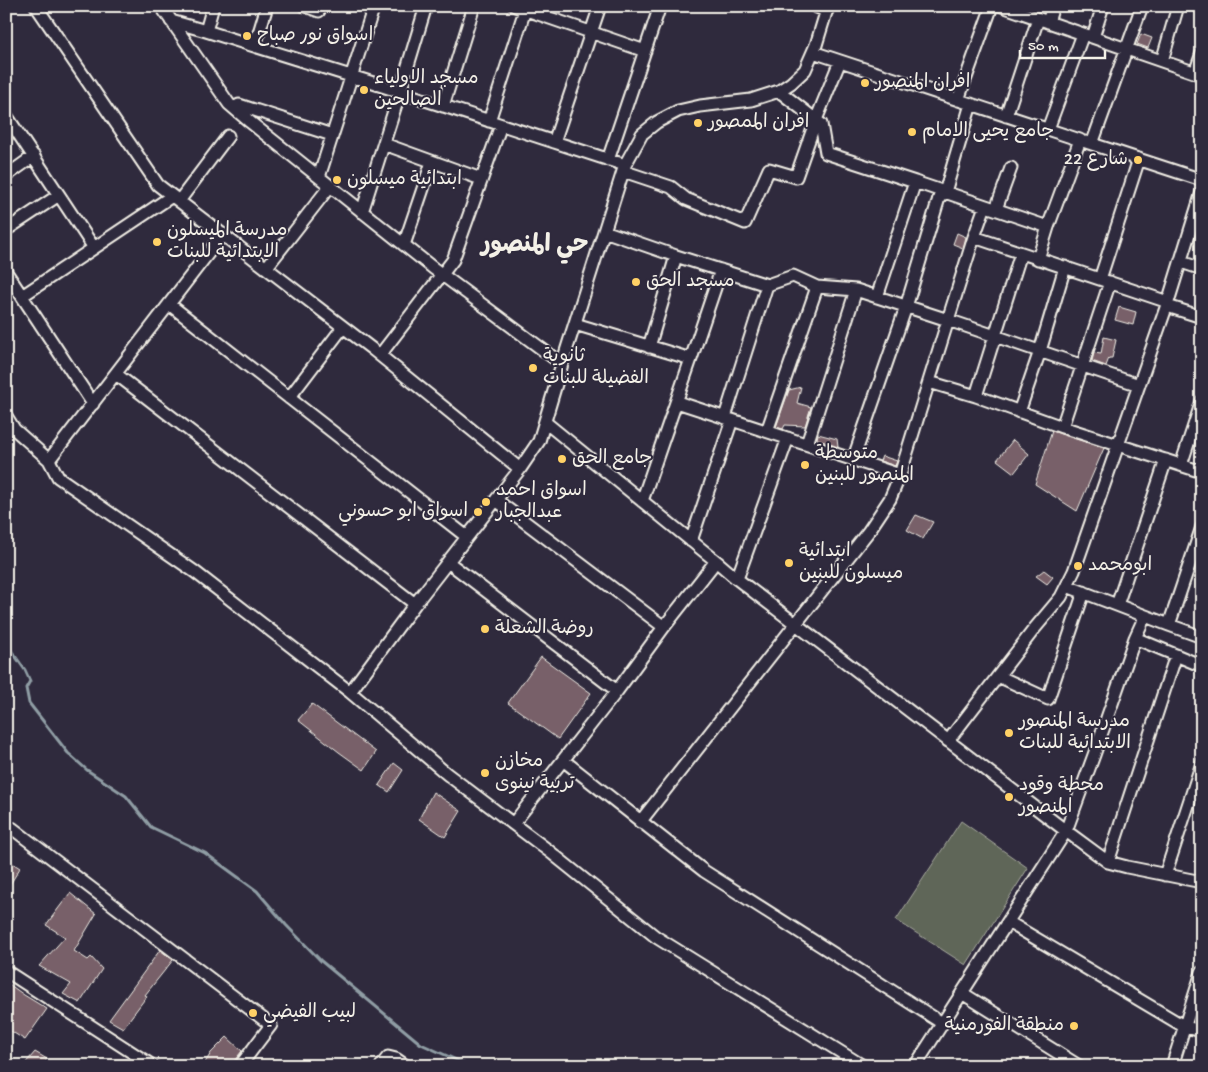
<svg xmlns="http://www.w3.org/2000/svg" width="1208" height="1072" font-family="'Gochi Hand','Playpen Sans Arabic',sans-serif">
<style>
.green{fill:#5f6659;stroke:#aaaca0}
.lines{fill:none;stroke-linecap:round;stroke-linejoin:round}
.stream{stroke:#909ea5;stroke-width:3}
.building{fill:#786069;stroke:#f4f1e8}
.minor-casing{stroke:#f4f1e8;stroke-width:15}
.minor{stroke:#2f2a3d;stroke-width:11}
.poi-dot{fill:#ffd166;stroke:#2f2a3d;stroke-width:2}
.labels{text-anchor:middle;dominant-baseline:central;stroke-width:4;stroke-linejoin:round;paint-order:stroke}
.poi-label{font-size:19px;fill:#f4f1e8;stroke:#2f2a3d;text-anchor:start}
.district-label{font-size:24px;font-weight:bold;fill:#f4f1e8;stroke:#2f2a3d}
</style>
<rect width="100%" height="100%" fill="#2f2a3d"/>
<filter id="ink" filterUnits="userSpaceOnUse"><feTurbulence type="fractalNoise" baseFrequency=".02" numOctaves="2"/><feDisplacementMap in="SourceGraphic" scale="10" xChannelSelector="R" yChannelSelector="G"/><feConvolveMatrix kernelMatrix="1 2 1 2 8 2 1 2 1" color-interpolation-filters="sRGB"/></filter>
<g filter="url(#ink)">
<path class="green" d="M961,821l67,47 -62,97 -70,-45z"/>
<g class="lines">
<path class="stream" d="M6,643l19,27 5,11 -4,7 3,15 39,50 19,17 39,26 25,31 54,26 52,38 29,34 35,36 100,83 42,19 4,3"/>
</g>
<path class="building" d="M1141,34l11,4 -4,10 -11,-4z
M957,233l9,4 -3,11 -10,-4z
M1119,307l17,5 -3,13 -18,-5z
M1104,337l12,3 -4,18h-3l-3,8 -14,-5 2,-8 7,1z
M801,387l-4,16 14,4 -6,19 -20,-1 -2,4 -7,-2 13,-37z
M1052,431l52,17 -27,63 -42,-27z
M818,434l19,5 1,8 -21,-8z
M1013,440l16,14 -15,19 -17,-13z
M882,456l15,5 -2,5 -15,-5z
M916,515l17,7 -10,17 -16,-9z
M1044,570l9,7 -6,7 -11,-8z
M541,657l50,36 -33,46 -50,-36z
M312,704l64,48 -12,18 -25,-18 -41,-32z
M394,763l9,7 -14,22 -10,-7z
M433,792l28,19 -16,26 -26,-18z
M6,859l14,9 -14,23z
M70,893l26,21 -22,37 14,9 3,-3 11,12 -22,34 -17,-9 8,-10 -32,-18 26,-29 -19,-12z
M160,950l13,10 -28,35 2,1 -24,32 -14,-8z
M6,982l18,13 23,14 -22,31 -19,-12z
M227,1037l15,14 -8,10 -2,5h-29l8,-13z
M35,1052l12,7 -5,7h-19z"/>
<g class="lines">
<g class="minor-casing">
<path id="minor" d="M36,6l122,179 214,164 148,120
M161,6l68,98 21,18 183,146 129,96
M305,6l14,5 2,-5
M515,6l130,45
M814,6l13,5
M1002,6l200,69
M171,21l35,10 7,-25
M1048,22l5,-16
M206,31l164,51 255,83
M1093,37l10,-31
M255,46l12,-40
M813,52l267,88 -32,87 -133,-45
M1162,61l16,-55
M1195,73l7,-20
M779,91l42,33 5,29 89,29 -38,115
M958,100l34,-94
M443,106l31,-100
M234,108l5,-3 93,30
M6,115l88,133
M1006,116l32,-97
M489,121l36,-111
M1048,129l35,-95
M554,142l46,-136
M1086,142l116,38
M384,144l97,35
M1092,144l50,-138
M608,160l52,-154
M623,171l48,16 15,12 59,24 24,-54 27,8 20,-57 24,-59
M6,176l28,-20
M319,177l55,-171
M179,201l49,-65
M996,209l15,-41
M362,212l38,-120 26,-86
M6,230l53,-35
M604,231l72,25 91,29 26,-9 24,11 39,3
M974,237l11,-31
M404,245l28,-83
M1038,259l10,-32
M1181,262l21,7
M266,268l64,-82
M6,272l87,132
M1100,279l39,-120
M22,296l150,-100
M169,304l298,233
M1167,306l35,11
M575,324l116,35 -49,142
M649,347l27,-91
M380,355l73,-95 48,-135
M691,359l30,-89
M116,374l299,230
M929,382l47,14 86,31 140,45
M1139,385l-191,-65 26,-83 194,65
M976,396l45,-143
M289,398l54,-71
M1019,412l21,-61 25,-84
M6,416l8,13 35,31 9,17 137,95 155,120 97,82 102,77 107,86 207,129
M725,417l42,-132
M1062,427l48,-145
M767,431l50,-144
M807,444l49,-154 92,30 -48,155
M49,460l174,-226
M853,460l53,-153 33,-109 6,-6 26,-88
M1181,465l21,-64
M496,500l168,127
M1202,527l-33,98 33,12
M691,541l41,-121
M716,561l21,18 329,252 42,31 19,5 75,15
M448,562l169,129 47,-64 52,-66 -171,-139
M737,579l51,-141
M1067,586l102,39
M1117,605l49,-145
M1135,638l67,28
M998,676l50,23 36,-107
M350,692l65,-88 105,-135 19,-28 23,-77 63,-199 17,-31 15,-12 21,-11 22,-5 51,-6 28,-9 12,-8 14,-13 11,-25 12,-39
M948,741l87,-113 26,-31 13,-26 94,-269 34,-110
M563,760l141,111 238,152
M640,822l228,-290 22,-33 10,-24 -223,-73
M513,824l104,-133
M12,828l259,197 -31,41
M1108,862l68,-207
M1165,875l37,-112
M1008,922l177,105 17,4
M6,971l147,95
M962,993l117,73
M381,1066l7,-9 8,2 10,7
M915,1066l151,-235 28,-76 41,-117 10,-22
M1172,1066l30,-94"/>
</g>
<use href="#minor" class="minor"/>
</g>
</g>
<g class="poi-dot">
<circle cx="247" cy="36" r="5"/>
<circle cx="865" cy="83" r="5"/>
<circle cx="364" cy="90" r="5"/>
<circle cx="698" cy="123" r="5"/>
<circle cx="912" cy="132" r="5"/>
<circle cx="1138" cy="160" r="5"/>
<circle cx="337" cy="180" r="5"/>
<circle cx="157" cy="242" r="5"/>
<circle cx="636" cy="282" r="5"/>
<circle cx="533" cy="368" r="5"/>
<circle cx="562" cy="459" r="5"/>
<circle cx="805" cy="465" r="5"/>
<circle cx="486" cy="502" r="5"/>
<circle cx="478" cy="512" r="5"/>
<circle cx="789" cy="563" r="5"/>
<circle cx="1078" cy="566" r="5"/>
<circle cx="485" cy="629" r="5"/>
<circle cx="1009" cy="733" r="5"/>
<circle cx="485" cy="773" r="5"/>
<circle cx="1009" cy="797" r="5"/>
<circle cx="253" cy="1013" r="5"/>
<circle cx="1074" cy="1026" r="5"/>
</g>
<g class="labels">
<g class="poi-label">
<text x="257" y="36">اسواق نور صباح</text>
<text x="374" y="79">مسجد الاولياء<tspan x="374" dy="22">الصالحين</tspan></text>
<text x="875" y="83">افران المنصور</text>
<text x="708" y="123">افران الممصور</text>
<text x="922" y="132">جامع يحيى الامام</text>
<text x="1128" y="160" text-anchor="end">شارع 22</text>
<text x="347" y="180">ابتدائية ميسلون</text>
<text x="167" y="231">مدرسة الميسلون<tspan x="167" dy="22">الابتدائية للبنات</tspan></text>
<text x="646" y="282">مسجد الحق</text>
<text x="543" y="357">ثانوية<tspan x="543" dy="22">الفضيلة للبنات</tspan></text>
<text x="815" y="454">متوسطة<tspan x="815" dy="22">المنصور للبنين</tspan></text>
<text x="572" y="459">جامع الحق</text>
<text x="496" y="491">اسواق احمد<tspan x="496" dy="22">عبدالجبار</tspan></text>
<text x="468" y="512" text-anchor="end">اسواق ابو حسوني</text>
<text x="799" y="552">ابتدائية<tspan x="799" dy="22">ميسلون للبنين</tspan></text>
<text x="1088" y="566">ابومحمد</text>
<text x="495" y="629">روضة الشعلة</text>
<text x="1019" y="722">مدرسة المنصور<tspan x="1019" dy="22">الابتدائية للبنات</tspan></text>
<text x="495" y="762">مخازن<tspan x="495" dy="22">تربية نينوى</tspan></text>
<text x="1019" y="786">محطة وقود<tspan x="1019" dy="22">المنصور</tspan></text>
<text x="263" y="1013">لبيب الفيضي</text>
<text x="1064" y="1026" text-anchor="end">منطقة الفورمنية</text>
</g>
<g class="district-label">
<text x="535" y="246">حي المنصور</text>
</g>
</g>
<rect width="1208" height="1072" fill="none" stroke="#2f2a3d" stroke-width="25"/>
<rect x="12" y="12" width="1183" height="1047" fill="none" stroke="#f4f1e8" stroke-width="2" filter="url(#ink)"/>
<path d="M1020 50v8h85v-8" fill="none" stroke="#f4f1e8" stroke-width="2.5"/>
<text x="1028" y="50" font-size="15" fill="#f4f1e8" stroke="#2f2a3d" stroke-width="4" paint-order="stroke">50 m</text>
</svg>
